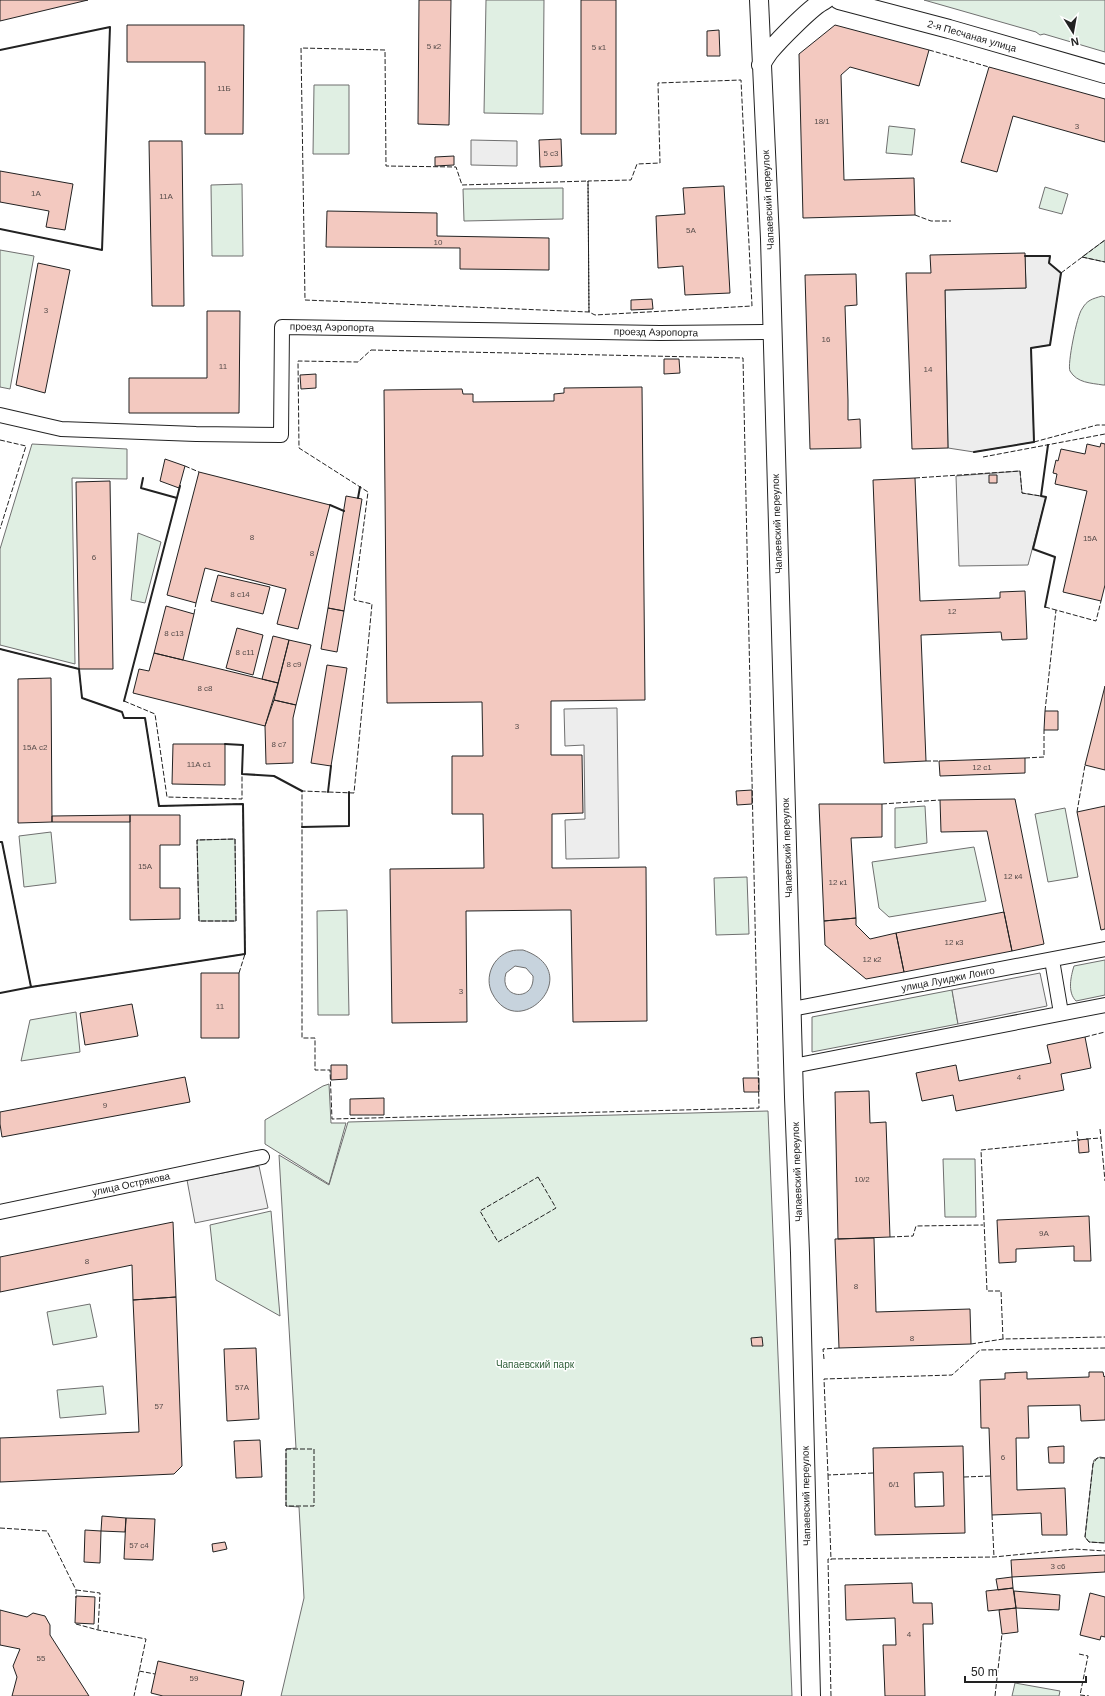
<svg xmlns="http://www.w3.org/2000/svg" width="1105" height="1696" font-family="Arial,sans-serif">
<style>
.green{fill:#e0efe3;stroke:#6f6f6f}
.parking{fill:#ededed;stroke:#6f6f6f}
.water{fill:#c7d3dd;stroke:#6f6f6f;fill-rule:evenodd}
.building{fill:#f3c9c0;stroke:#222;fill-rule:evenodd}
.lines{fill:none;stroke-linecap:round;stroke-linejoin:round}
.minor-casing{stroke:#222;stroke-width:16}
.tertiary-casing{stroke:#222;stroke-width:20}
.minor{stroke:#fff;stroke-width:14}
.tertiary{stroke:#fff;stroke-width:18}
.fence{stroke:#222;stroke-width:1;stroke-dasharray:5 2;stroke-linecap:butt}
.wall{stroke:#222;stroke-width:2}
.labels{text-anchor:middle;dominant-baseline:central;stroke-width:3;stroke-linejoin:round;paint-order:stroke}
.number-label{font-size:8px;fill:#564c4a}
.street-label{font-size:10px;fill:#222;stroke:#fff}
.park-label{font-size:10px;fill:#2f5e38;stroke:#fff}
</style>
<rect width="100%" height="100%" fill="#fff"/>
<path class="green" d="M486,0h58l-1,114 -59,-1z
M924,0h181v52l-61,-18 -4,1 -4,-3z
M314,85h35v69h-36z
M889,126l26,3 -3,26 -26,-2z
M242,184l1,72h-31l-1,-71z
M1045,187l23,7 -6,20 -23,-6z
M563,188v31l-99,2 -1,-32z
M1105,240v22l-23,-5z
M0,250l34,6 -24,133 -10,-2z
M1102,296l3,1v88h-2c-12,-2 -26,-2 -33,-14 -3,-6 7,-56 12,-62 5,-9 10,-10 20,-13z
M32,444l95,5v30l-55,-1 3,186 -75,-19v-96z
M138,533l23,9 -16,61 -14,-3z
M925,806l2,37 -32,5v-40z
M1065,808l13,69 -30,5 -13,-68z
M51,832l5,51 -32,4 -5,-51z
M235,839l1,82h-37l-2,-81z
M974,847l12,54 -97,16 -10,-9 -7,-46z
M747,877l2,57 -33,1 -2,-57z
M347,910l2,105h-31l-1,-104z
M1105,960v35l-29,6c-9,-9 -5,-25 -2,-35z
M952,990l6,34 -146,28v-35z
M76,1012l4,40 -59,9 9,-41z
M329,1084l2,39h15l-17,61 -64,-40v-24l58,-34z
M768,1111l24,585h-511l23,-98 -5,-91 -13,-1v-57l10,-1 -17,-293 50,30 19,-63z
M943,1159h32l1,58h-31z
M271,1211l9,105 -64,-36 -6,-55z
M90,1304l7,33 -44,8 -6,-33z
M103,1386l3,28 -46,4 -3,-28z
M1100,1457l5,1v85l-16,-1 -4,-5 8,-73 1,-4z
M1015,1683l45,8 -1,5h-47z"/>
<path class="parking" d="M471,140l46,1v25l-46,-1z
M1025,256h25l-1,7 12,10 -11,72 -19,3 3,94 -60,10 -26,-4 -3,-158 81,-2z
M1020,471l2,22 24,4 -18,68 -69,1 -3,-90z
M617,708l2,150 -53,1 -1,-39 20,-1 -1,-74 -19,1 -1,-37z
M1040,973l7,33 -89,18 -6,-34z
M259,1166l9,42 -73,15 -8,-43z"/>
<path class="water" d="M523,950c65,22 -5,95 -31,43 -8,-16 1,-37 19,-42 3,-1 8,-1 12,-1zM515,966l11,2 7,8c2,27 -35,23 -27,-3z"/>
<path class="building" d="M0,0h88l-88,21z
M419,0h32l-2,125 -31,-1z
M581,0h35v134h-35z
M127,25h117l-1,109h-38v-72h-78z
M835,25l94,25 -10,36 -69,-19 -9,8 3,105 70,-2 1,37 -112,3 -4,-164z
M719,30l1,26h-13v-25z
M989,67l116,32v43l-92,-26 -16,56 -36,-10z
M561,139l1,27 -22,1 -1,-27z
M149,141h33l2,165h-32z
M454,156v9l-19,1v-9z
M0,171l73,13 -8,46 -19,-3 3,-16 -49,-9z
M724,186l6,107 -45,2 -2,-29 -25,2 -2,-52 29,-2 -2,-26z
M327,211l110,2v23l112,2v32l-89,-1v-21l-134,-1z
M1025,253l1,35 -81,2 3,158 -36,1 -6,-176h25l-1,-18z
M38,263l32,7 -25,123 -29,-8z
M856,274l1,31 -12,1 3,94v20l12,-1 1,29 -51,1 -5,-174z
M652,299l1,10 -22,1v-10z
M207,311h33l-1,102h-110v-35h78z
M664,359h15l1,14 -16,1z
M316,374v14l-15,1 -1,-14z
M642,387l3,313 -94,1v54h31l1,58 -31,1v54l94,-1 1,154 -74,1 -2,-112h-8l-97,1 1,111 -75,1 -2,-154 94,-1 -1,-54h-31v-58h31l-1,-54 -95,1 -3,-313 78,-1 1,5h10v8l81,-1v-7l10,-1v-5z
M1101,443l4,1v141l-4,16 -38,-9 24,-101 -32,-7 2,-10 -4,-1 3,-13 2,1 3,-12 24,5 2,-10 13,3z
M165,459l20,7 -6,22 -19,-7z
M199,472l131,33 -32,124 -21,-5 9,-35 -81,-21 -9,35 -29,-8z
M989,475h8v8h-8z
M915,478l5,123 80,-3v-6l25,-1 2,48 -25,1 -1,-8 -80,3 5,126 -42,2 -11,-283z
M110,481l3,188h-34l-3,-187z
M346,496l16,3 -18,112 -16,-3z
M218,575l52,12 -7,27 -52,-13z
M166,606l28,8 -11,46 -29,-7z
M328,608l16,3 -7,41 -16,-3z
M237,628l26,7 -10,40 -27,-7z
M273,636l16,4 -11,43 -16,-4z
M289,640l22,5 -15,60 -22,-5z
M154,653l124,30 -13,43 -132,-33 6,-24 10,2z
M327,665l20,3 -16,98 -20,-3z
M51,678l1,144 -34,1v-144z
M1105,686v84l-20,-5z
M274,700l22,5 -3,13v45l-27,1 -1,-38z
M1045,711h13v19h-14z
M173,744h52v41l-53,-1z
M1025,758v15l-85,3 -1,-15z
M752,790v14l-15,1 -1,-14z
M1015,799l29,145 -32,7 -25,-120 -46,1 -1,-32z
M819,804h63v33l-31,1 5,80 -32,3z
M1105,806v123l-4,1 -24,-118z
M130,815h50v30h-20v43h20v31l-50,1z
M130,815v7h-78v-6z
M1004,912l8,39 -108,21 -8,-39z
M856,918v7l14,14 26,-6 8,39 -38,7 -41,-34 -1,-24z
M201,973h38v65h-38z
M132,1004l6,32 -53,9 -5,-32z
M1085,1037l6,31 -30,6 3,16 -108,21 -3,-16 -31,6 -6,-28 40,-8 3,16 92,-18 -4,-18z
M331,1065h16v14l-16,1z
M185,1077l5,25 -188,35 -2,-13v-12z
M743,1078h16v14h-15z
M869,1091l1,32 16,-1 4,115 -52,2 -3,-147z
M384,1098v17h-34v-16z
M1088,1139l1,13 -10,1 -1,-13z
M1089,1216l2,45h-17v-15l-58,3v13l-17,1 -2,-43z
M173,1222l3,75 -43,3 -1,-35 -132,27v-35z
M874,1238l2,74 94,-3 1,35 -132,4 -4,-109z
M176,1297l6,169 -8,8 -174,8v-44l139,-6 -6,-132z
M762,1337l1,9h-11l-1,-8z
M256,1348l3,71 -32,2 -3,-72z
M1027,1372v7l62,-2v-5h14l1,5 1,-1v44l-24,1 -1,-16 -52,1 1,32h-13l1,52 48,-2 2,47h-25l-1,-22 -49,2 -3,-87h-8l-1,-48 25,-1v-6z
M260,1440l2,37 -26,1 -2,-37z
M963,1446l2,87 -90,2 -2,-87zM943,1472l1,34 -29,1 -1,-34z
M1064,1446v17h-15l-1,-16z
M102,1516l24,2 -1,14 -24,-1z
M126,1518l29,1 -2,41 -29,-1z
M85,1530l16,1 -1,32 -16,-1z
M225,1542l2,7 -14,3 -1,-8z
M1105,1555v17l-93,5 -1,-17z
M1012,1577l1,11 -15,2 -2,-11z
M912,1583l1,20h19l1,21h-10l2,72h-40l-2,-51h13l-1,-27 -49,2 -1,-35z
M1013,1588l3,20 -28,3 -2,-20z
M1014,1591l46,4 -1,15 -43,-2z
M1090,1593l15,4v40l-4,-1 -1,4 -20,-5z
M76,1596l19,1 -1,27 -19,-1z
M1016,1608l2,24 -16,2 -3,-24z
M0,1610l27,7 6,-4 12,3 5,9v10l39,61h-77l5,-19 -4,-11 7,-17 -20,-4z
M158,1661l86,20 -3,15h-78l-12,-3z"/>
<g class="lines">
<g class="minor-casing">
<path id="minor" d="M0,415l61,14 135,5 85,1 1,-108 378,6 112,-1
M1052,960l9,53
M792,1009l313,-60
M793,1066l312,-61
M0,1212l262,-55"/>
</g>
<g class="tertiary-casing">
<path id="tertiary" d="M759,0l11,239 24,858 6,156 11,443
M839,0l110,29 156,45
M761,65c2,-4 5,-9 8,-13 9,-11 44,-47 56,-52"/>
</g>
<use href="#minor" class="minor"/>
<use href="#tertiary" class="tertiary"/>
<path class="fence" d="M929,50l60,17
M915,215l16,6h20
M1082,257l23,5
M1061,273l44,-33
M589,312l-1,-131 -126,4 -6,-18 -70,-1 -1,-116 -84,-2 4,252 284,12 6,3 157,-9 -11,-226 -83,3 2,80 -23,1 -6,16 -43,1 1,131
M371,350l372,8 16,750 -427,11 -2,-49h-15v-32h-13v-247l52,2 18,-189 -18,-4 14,-108 -69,-44 -1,-87 60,1z
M0,440l26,6 -26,83
M1034,442l63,-17h8
M983,457l122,-23
M185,466l14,6
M915,478l105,-7 2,22 19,3
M1045,607l11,3
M194,614l2,-11
M0,649l79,20 3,29 40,14 2,6h21l14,88 84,-2 2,150 -214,33 -29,-145h-2
M124,701l31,13 12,83 75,2v-25
M1045,711l11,-101 40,11 5,-20
M1025,758l19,-1v-27
M926,761h13
M882,804l58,-4
M1077,812l8,-47
M235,839l1,82h-37l-2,-81z
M239,973l6,-19
M1085,1037l20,-5
M1100,1129l1,9
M1077,1131l1,9
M1086,1139l15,-1 4,43
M538,1177l18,31 -58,34 -18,-31z
M890,1237l23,-1 3,-10 67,-1
M1003,1339l-2,-48h-14l-6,-141 99,-10
M971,1344l32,-5 102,-2
M824,1359l-1,-10 16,-1
M286,1449h28v57h-28z
M1105,1458h-8l-4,6 -8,73 4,5 16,1
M873,1473l-45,2 -4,-96 128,-4 28,-25 125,-2
M828,1475l3,85
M964,1477l27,-1
M992,1515l2,42
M0,1528l47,3 29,59v8
M76,1590l24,3 -2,37
M76,1624l22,6 48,9 -12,57
M1079,1654l9,2 -8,39 9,1
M139,1671l16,3
M831,1696l-3,-137 166,-2 80,-8 31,2
M995,1696l7,-62"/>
<path class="wall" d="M0,50l110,-23 -8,223 -102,-21
M974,452l60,-10 -3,-94 19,-3 11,-72 -12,-10 1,-7h-25
M143,478l-2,10 36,10
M358,498l2,-11
M330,505l14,6
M1045,607l10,-50 -22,-8 13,-52 -5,-1 7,-51
M0,649l79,20 3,29 40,14 2,6h21l14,88 84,-2 2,150 -214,33 -31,6
M124,701l56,-215
M225,744l18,1 -1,29 32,2 28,15
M328,792l3,-26
M302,827l47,-1v-34
M0,842h2l29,145"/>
</g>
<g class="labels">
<g class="number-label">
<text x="434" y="46">5 к2</text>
<text x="599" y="47">5 к1</text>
<text x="224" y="88">11Б</text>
<text x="822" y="121">18/1</text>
<text x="1077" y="126">3</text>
<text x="551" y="153">5 с3</text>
<text x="36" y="193">1А</text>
<text x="166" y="196">11А</text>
<text x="691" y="230">5А</text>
<text x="438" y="242">10</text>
<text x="46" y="310">3</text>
<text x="826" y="339">16</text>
<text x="223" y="366">11</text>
<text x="928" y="369">14</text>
<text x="252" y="537">8</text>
<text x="1090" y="538">15А</text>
<text x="312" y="553">8</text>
<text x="94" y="557">6</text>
<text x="240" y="594">8 с14</text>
<text x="952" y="611">12</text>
<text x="174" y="633">8 с13</text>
<text x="245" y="652">8 с11</text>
<text x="294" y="664">8 с9</text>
<text x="205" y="688">8 с8</text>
<text x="517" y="726">3</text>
<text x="279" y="744">8 с7</text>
<text x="35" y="747">15А с2</text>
<text x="199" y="764">11А с1</text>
<text x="982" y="767">12 с1</text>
<text x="145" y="866">15А</text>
<text x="1013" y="876">12 к4</text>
<text x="838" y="882">12 к1</text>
<text x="954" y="942">12 к3</text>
<text x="872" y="959">12 к2</text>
<text x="461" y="991">3</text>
<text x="220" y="1006">11</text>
<text x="1019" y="1077">4</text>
<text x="105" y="1105">9</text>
<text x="862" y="1179">10/2</text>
<text x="1044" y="1233">9А</text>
<text x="87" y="1261">8</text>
<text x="856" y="1286">8</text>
<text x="912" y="1338">8</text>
<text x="242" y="1387">57А</text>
<text x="159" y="1406">57</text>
<text x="1003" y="1457">6</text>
<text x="894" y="1484">6/1</text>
<text x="139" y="1545">57 с4</text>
<text x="1058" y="1566">3 с6</text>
<text x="909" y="1634">4</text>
<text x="41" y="1658">55</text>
<text x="194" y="1678">59</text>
</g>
<g class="street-label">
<text transform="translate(972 36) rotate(16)">2-я Песчаная улица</text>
<text transform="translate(768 200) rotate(-93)">Чапаевский переулок</text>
<text transform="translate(332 327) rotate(1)">проезд Аэропорта</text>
<text transform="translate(656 332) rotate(1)">проезд Аэропорта</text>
<text transform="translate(777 524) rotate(-92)">Чапаевский переулок</text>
<text transform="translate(787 848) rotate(-92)">Чапаевский переулок</text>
<text transform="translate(948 979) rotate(-11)">улица Луиджи Лонго</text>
<text transform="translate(797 1172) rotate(-92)">Чапаевский переулок</text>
<text transform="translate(131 1184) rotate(-12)">улица Острякова</text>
<text transform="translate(806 1496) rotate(-91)">Чапаевский переулок</text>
</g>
<g class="park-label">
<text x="535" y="1364">Чапаевский парк</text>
</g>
</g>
<g transform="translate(1073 32) rotate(169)" stroke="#ffffff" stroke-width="3" paint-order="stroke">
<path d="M0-3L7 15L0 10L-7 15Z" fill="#222222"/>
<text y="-6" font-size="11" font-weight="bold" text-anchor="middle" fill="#222222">N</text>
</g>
<path d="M965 1676v6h121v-6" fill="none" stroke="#222222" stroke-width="2"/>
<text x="971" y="1676" font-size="12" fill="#222222" stroke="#ffffff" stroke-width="3" paint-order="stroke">50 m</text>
</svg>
